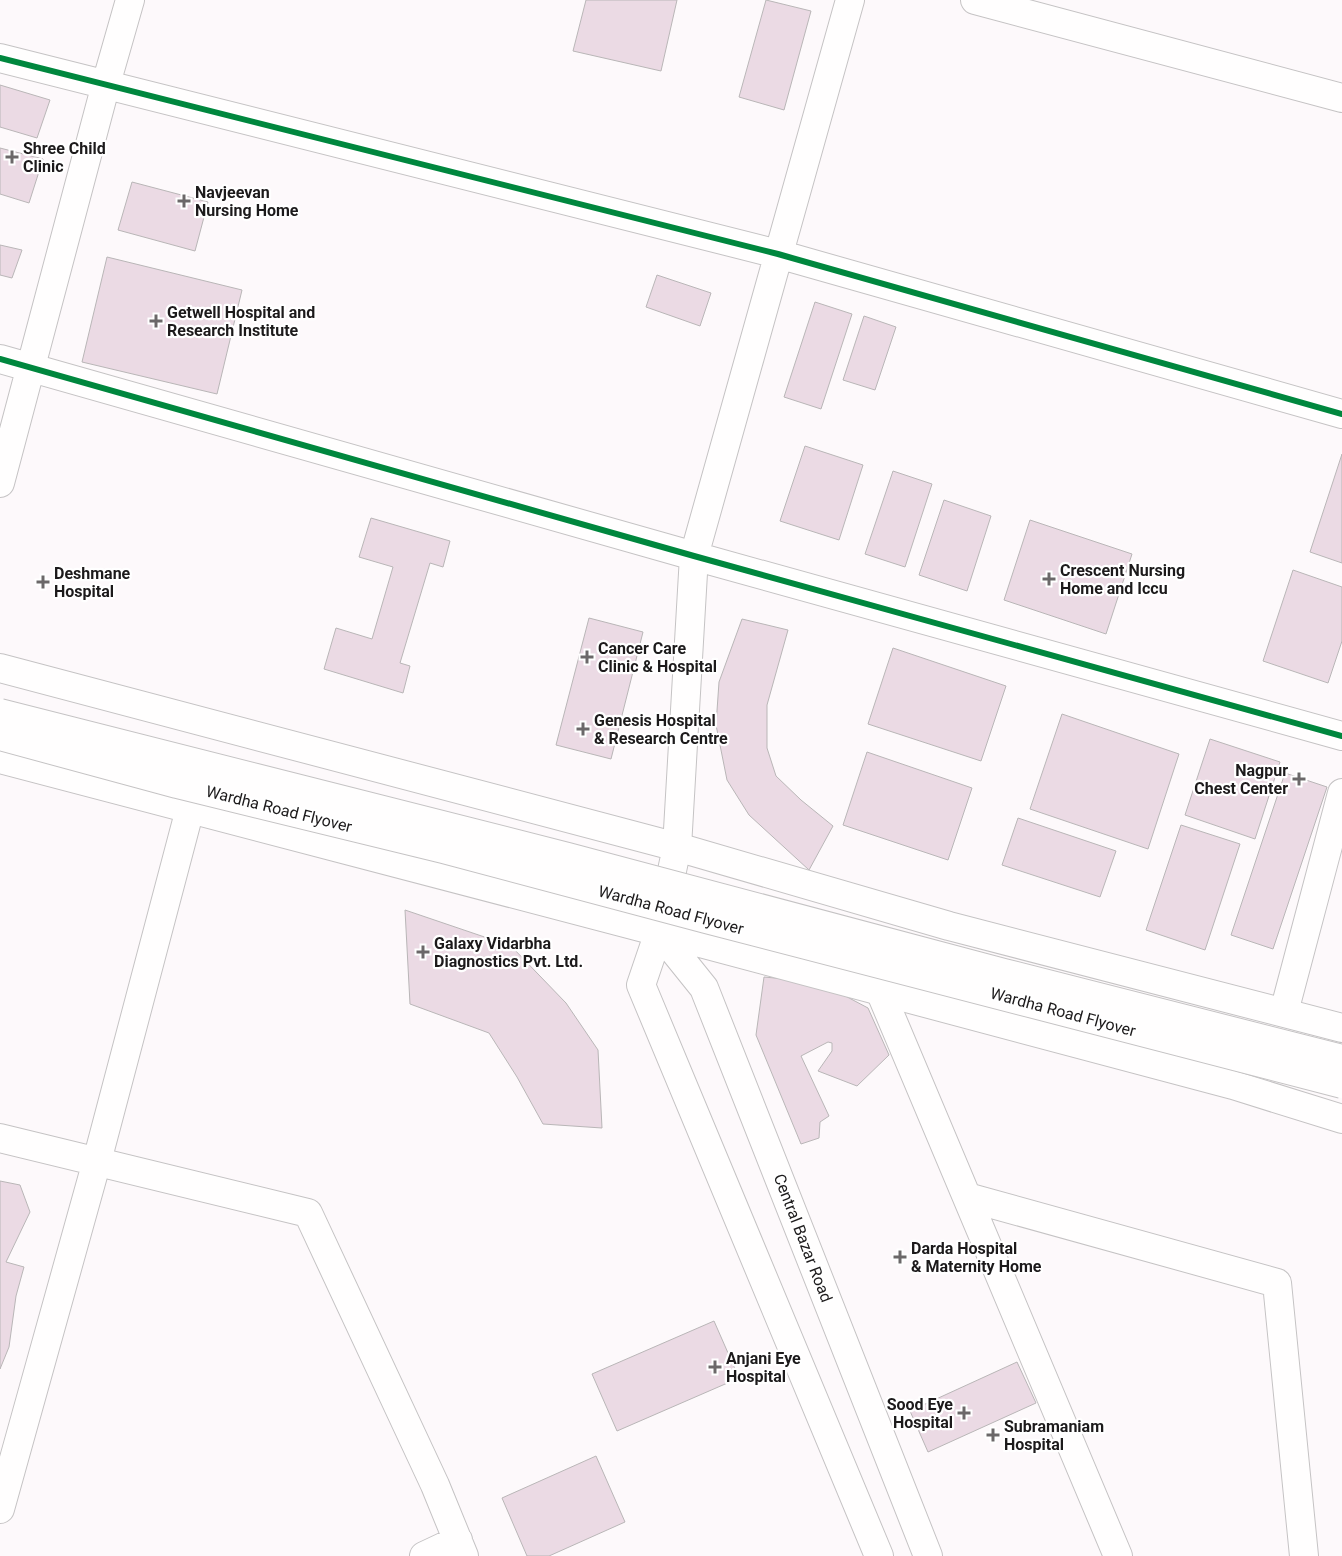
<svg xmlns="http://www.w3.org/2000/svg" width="1342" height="1556" font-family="Roboto,sans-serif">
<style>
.building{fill:#ebdae4;stroke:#b9b6b7}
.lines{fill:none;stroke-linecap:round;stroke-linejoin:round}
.minor-casing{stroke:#c5c3c4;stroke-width:30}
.major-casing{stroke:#c5c3c4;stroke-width:30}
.minor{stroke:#fffefe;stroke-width:28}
.major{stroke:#fffefe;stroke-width:28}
.highway-bridge-casing{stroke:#c5c3c4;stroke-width:30;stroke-linecap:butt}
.highway-bridge{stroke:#fffefe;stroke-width:28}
.cycleway-casing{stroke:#fff;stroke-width:9}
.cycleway{stroke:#00873e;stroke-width:6}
.poi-dot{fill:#6b6869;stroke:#fff;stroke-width:2}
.labels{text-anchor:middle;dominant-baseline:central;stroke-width:4.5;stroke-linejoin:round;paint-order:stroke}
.poi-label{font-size:16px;font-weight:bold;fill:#1c1a1b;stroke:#fff;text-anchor:start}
.street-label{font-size:16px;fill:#1c1a1b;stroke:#fff}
</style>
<rect width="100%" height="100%" fill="#fdf9fb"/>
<path class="building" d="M586,0h91l-16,71 -88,-20z
M766,0l45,11 -27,99 -45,-13z
M0,85l50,15 -13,38 -37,-11z
M0,148l43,11 -14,44 -29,-9z
M132,182l76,20 -13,49 -77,-21z
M0,245l22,5 -10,28 -12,-3z
M107,257l135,33 -25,104 -135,-32z
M657,275l54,18 -11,33 -54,-19z
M815,302l37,12 -31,95 -37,-12z
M864,316l32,11 -21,63 -32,-10z
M805,446l58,19 -24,75 -59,-19z
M1342,454v109l-32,-11z
M893,471l39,13 -27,83 -40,-13z
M944,500l47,16 -24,75 -48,-16z
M371,518l79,23 -7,26 -13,-4 -30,100 10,3 -7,27 -79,-24 12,-41 36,11 21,-72 -34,-10z
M1030,520l102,34 -26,80 -102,-34z
M1293,570l49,17v54l-14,42 -65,-22z
M589,618l54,14 -32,127 -55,-14z
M742,619l46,11 -21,75v43l9,28 25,24 32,26 -24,44 -60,-55 -22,-35 -11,-55 3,-43z
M893,648l113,38 -25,75 -113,-37z
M1062,714l117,40 -31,95 -118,-40z
M1210,739l70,23 -25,77 -70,-24z
M867,752l105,36 -24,72 -105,-35z
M1285,773l42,14 -54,162 -42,-14z
M1018,818l98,33 -16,46 -98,-32z
M1181,825l59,19 -35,106 -59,-20z
M405,910l106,36 55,57 32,47 4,78 -59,-4 -26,-47 -28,-44 -79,-29z
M764,977l55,5 49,26 21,47 -32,31 -39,-15 14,-20v-8l-4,-1 -27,14 28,60 -9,6 -1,16 -18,6 -45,-109z
M0,1181l20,4 10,27 -24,50 18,5 -8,29 -7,51 -9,22z
M714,1321l25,57 -122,53 -25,-57z
M1017,1362l19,41 -108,49 -18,-41z
M596,1456l29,66 -76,34h-22l-25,-58z"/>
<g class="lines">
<g class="minor-casing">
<path id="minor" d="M975,0l367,98
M0,58l778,196 564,160
M0,359l694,197 648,180
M0,483l106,-399 24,-84
M677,847l17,-291 156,-556
M880,991l238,565
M1284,1012l58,-219
M0,1138l308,75 127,272 29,71
M967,1197l310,86 27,273
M0,1509l97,-348 93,-352
M424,1556l34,-16"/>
</g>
<g class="major-casing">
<path id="major" d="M0,668l677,179 272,79 393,102
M0,759l659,173 574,153 109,34
M677,847l-18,85 -18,53 238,571
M659,932l45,56 224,568"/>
</g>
<use href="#minor" class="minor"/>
<use href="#major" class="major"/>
<g class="highway-bridge-casing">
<path id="highway-bridge" d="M0,713l568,144 436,116 338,86
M0,736l177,48 266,65 263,70 636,165"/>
</g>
<use href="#highway-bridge" class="highway-bridge"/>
<g class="cycleway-casing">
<path id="cycleway" d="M0,58l778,196 564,160
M0,359l694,197 648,180"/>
</g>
<use href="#cycleway" class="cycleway"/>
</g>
<g class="poi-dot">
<path d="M9.5 149.5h5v5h5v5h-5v5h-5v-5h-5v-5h5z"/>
<path d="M181.5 193.5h5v5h5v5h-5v5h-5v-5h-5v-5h5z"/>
<path d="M153.5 313.5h5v5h5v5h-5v5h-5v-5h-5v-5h5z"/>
<path d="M1046.5 571.5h5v5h5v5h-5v5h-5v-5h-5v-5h5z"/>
<path d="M40.5 574.5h5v5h5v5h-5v5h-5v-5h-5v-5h5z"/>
<path d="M584.5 649.5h5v5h5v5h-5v5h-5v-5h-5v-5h5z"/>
<path d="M580.5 721.5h5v5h5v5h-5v5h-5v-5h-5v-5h5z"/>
<path d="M1296.5 771.5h5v5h5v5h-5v5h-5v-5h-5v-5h5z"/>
<path d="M420.5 944.5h5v5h5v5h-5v5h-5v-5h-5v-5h5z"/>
<path d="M897.5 1249.5h5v5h5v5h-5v5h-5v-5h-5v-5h5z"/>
<path d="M712.5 1359.5h5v5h5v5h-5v5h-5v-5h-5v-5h5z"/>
<path d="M961.5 1405.5h5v5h5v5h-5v5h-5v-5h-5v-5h5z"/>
<path d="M990.5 1427.5h5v5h5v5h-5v5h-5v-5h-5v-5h5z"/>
</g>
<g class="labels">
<g class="poi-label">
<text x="23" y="148">Shree Child<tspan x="23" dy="18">Clinic</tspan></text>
<text x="195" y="192">Navjeevan<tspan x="195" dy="18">Nursing Home</tspan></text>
<text x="167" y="312">Getwell Hospital and<tspan x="167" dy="18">Research Institute</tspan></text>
<text x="1060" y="570">Crescent Nursing<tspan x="1060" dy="18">Home and Iccu</tspan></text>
<text x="54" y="573">Deshmane<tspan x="54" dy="18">Hospital</tspan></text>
<text x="598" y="648">Cancer Care<tspan x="598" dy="18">Clinic &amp; Hospital</tspan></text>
<text x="594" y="720">Genesis Hospital<tspan x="594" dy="18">&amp; Research Centre</tspan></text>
<text x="1288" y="770" text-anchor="end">Nagpur<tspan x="1288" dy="18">Chest Center</tspan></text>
<text x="434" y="943">Galaxy Vidarbha<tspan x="434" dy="18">Diagnostics Pvt. Ltd.</tspan></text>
<text x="911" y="1248">Darda Hospital<tspan x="911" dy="18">&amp; Maternity Home</tspan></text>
<text x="726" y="1358">Anjani Eye<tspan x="726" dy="18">Hospital</tspan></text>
<text x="953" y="1404" text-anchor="end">Sood Eye<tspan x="953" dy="18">Hospital</tspan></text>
<text x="1004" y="1426">Subramaniam<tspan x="1004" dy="18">Hospital</tspan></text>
</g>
<g class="street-label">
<text transform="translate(279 809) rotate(14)">Wardha Road Flyover</text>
<text transform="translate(671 910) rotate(15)">Wardha Road Flyover</text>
<text transform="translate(1063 1012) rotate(15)">Wardha Road Flyover</text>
<text transform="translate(803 1238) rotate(69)">Central Bazar Road</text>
</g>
</g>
</svg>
